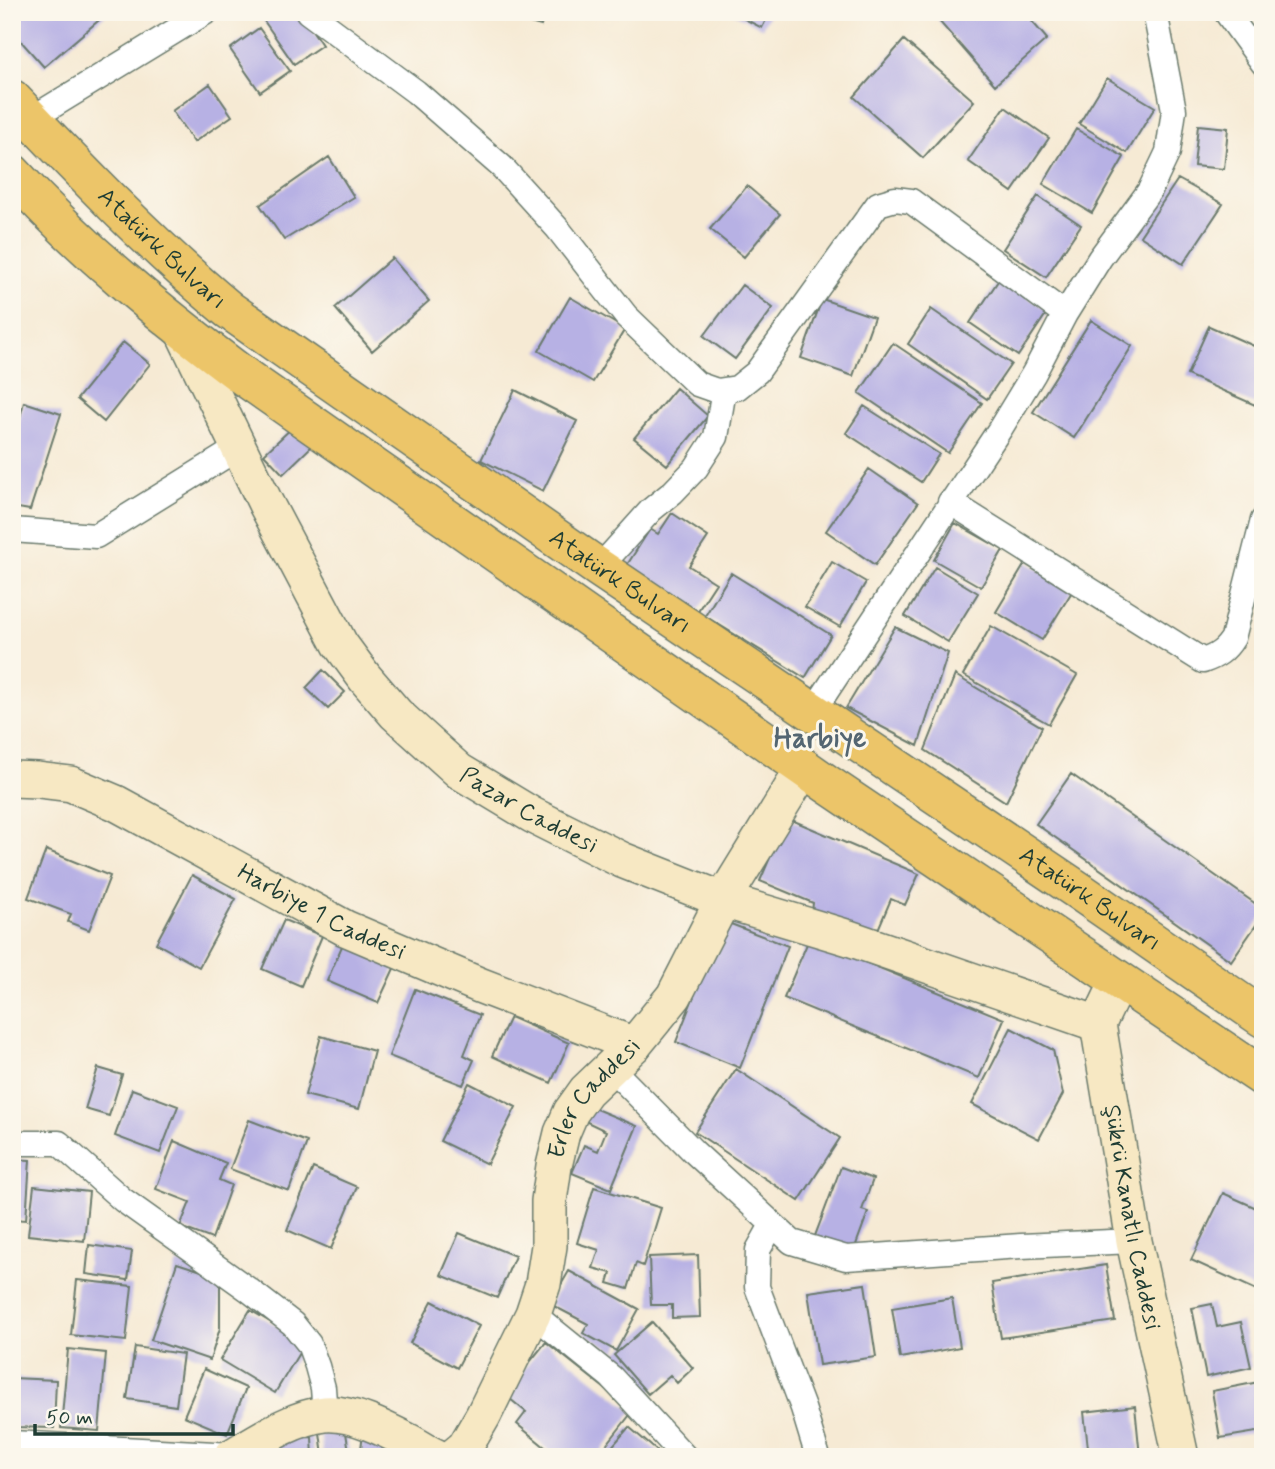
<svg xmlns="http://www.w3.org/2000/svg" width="1275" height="1469" font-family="Mynerve,sans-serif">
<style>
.building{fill:#b7b1e4}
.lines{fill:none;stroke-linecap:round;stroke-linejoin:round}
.street-casing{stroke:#6a7a6c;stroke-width:27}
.secondary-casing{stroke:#6a7a6c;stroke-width:38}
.highway-casing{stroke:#6a7a6c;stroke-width:41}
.street{stroke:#fff;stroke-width:24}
.secondary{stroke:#f7e8c3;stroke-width:35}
.highway{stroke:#ecc569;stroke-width:38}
.labels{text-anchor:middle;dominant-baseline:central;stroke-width:6;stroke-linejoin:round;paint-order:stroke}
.street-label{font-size:24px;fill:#1f3d34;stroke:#fbf7ec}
.quarter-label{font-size:28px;font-weight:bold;fill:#546672;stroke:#fbf7ec}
</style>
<rect width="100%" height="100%" fill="#fbf7ec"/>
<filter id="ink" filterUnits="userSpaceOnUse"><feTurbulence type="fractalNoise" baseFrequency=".0143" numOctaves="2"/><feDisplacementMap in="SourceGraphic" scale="14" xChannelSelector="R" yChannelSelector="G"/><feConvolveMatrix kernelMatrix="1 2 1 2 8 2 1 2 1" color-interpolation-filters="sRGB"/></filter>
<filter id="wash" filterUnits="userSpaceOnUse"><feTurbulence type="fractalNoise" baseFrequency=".00686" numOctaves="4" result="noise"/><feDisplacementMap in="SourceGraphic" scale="28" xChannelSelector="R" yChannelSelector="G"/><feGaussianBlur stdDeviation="1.57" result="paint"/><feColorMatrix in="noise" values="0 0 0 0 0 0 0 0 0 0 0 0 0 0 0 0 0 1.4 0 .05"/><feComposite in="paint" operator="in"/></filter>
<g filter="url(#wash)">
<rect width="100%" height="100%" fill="#f6ead4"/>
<g id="blocks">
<path class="building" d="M12,12h91l2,3 -61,52 -32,-36z
M270,12h30l22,33 -28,19 -32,-46z
M502,12h43l-4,14 -40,-11z
M731,12h39l-8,16z
M931,12h93l23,27 -52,46z
M259,28l31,43 -30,21 -30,-43z
M904,40l70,61 -51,57 -69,-61z
M1107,78l48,29 -28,46 -48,-29z
M210,84l22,32 -38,26 -22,-31z
M1005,107l44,31 -37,54 -44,-31z
M1198,125l30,3 -4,41 -30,-3z
M1076,129l48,28 -32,56 -49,-29z
M329,157l25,40 -70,43 -24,-35z
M1178,179l45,25 -40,60 -43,-28z
M747,186l33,28 -36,43 -34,-28z
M1038,196l43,29 -35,52 -43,-28z
M392,258l37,43 -57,50 -37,-43z
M1000,278l48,33 -30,45 -48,-33z
M742,285l31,23 -38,51 -31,-23z
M570,297l55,32 -32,53 -54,-31z
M822,299l52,18 -21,59 -52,-18z
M931,309l80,55 -24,35 -79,-55z
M1091,320l41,26 -58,92 -41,-26z
M1209,326l54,24v38l-8,17 -68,-30z
M123,342l27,22 -46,58 -27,-23z
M893,343l89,60 -34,50 -89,-60z
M676,388l32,28 -41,49 -33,-27z
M515,390l62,31 -34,70 -62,-31z
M24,402l37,12 -31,96 -18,-3v-83l6,1z
M864,406l75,48 -18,28 -75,-49z
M294,426l19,19 -30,29 -19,-20z
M869,469l49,34 -43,62 -49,-34z
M672,513l36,24 -19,29 27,17 -19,29 -70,-47 23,-36 8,5z
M955,523l48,27 -22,37 -47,-27z
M832,562l34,20 -26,45 -35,-20z
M1026,562l47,28 -31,50 -46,-28z
M935,567l43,26 -30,49 -43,-26z
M731,573l100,62 -26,43 -100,-62z
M991,626l86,49 -28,49 -86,-49z
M895,627l53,26 -30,93 -72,-38z
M323,670l22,22 -17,17 -22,-21z
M955,675l87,52 -36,75 -81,-52z
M1071,774l192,135v6l-32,46 -195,-137z
M787,818l132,56 -14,31 -14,-6 -17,40 -62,-26 1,-10 -53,-22z
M46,850l64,26 -21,54 -21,-8 3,-8 -43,-16z
M192,875l44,24 -37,68 -43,-24z
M284,920l38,16 -21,50 -39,-17z
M723,921l65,25 -48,122 -64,-26z
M345,939l52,23 -19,41 -51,-22z
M809,939l195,80 -25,59 -195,-80z
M415,989l65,26 -16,40 10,5 -11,25 -74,-29z
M510,1017l59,26 -18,40 -59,-27z
M1011,1028l42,22 10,44 -24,45 -67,-35z
M321,1036l53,15 -15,58 -54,-14z
M98,1068l24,7 -13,41 -24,-7z
M736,1069l104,69 -41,63 -104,-69z
M469,1083l47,24 -29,57 -47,-23z
M132,1089l46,17 -18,47 -45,-17z
M591,1107l46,19 -26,63 -39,-16 12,-28 14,6 8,-20 -21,-10z
M249,1120l58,22 -18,49 -59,-22z
M174,1141l52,22 -7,17 12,5 -19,54 -32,-12 10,-25 -34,-13z
M12,1159l18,1 -4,60 -14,-1z
M841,1167l32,12 -11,31 6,2 -14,38 -39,-14z
M313,1168l44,19 -26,62 -44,-19z
M34,1186l55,6 -5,49 -56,-6z
M594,1187l67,21 -18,58 -7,-3 -8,26 -20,-6 3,-10 -18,-5 6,-18 -22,-7z
M1223,1193l40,18v82l-72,-33z
M459,1233l56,23 -18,42 -56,-23z
M89,1245l43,6 -4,29 -42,-6z
M698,1255l2,62 -28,1v-13h-21l-2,-48z
M177,1263l43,14v51l-10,32 -59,-20z
M1106,1265l9,56 -114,17 -9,-55z
M569,1271l70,38 -23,42 -33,-18 5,-9 -38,-20z
M77,1280l55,6 -6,55 -55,-6z
M865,1284l11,73 -57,8 -11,-73z
M952,1298l8,49 -60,11 -8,-50z
M432,1301l47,25 -22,42 -47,-25z
M1212,1304l5,23 24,-5 10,45 -45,10 -14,-69z
M250,1310l55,33 -30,50 -55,-33z
M652,1322l41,46 -16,15 -7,-8 -22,19 -34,-39z
M546,1342l87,69 -36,46h-40l-40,-33 9,-12 -22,-18z
M135,1347l48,7 -7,52 -49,-7z
M68,1349l38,4 -7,78 -38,-3z
M204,1369l42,19 -19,46 -43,-18z
M12,1378l44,2 -2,48 -42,-1z
M1259,1382l4,23v26l-43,7 -8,-47z
M1135,1406l5,51h-51l-5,-45z
M344,1421l5,30 -26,4 -4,-30z
M629,1427l35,30h-61z
M363,1433l28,4 -3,20h-28z
M312,1437l1,20h-36l-1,-18z"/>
</g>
</g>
<g filter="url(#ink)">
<use href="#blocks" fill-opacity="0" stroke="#6a7a6c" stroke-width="2"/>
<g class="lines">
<g class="street-casing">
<path id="street" d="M308,12l108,80 86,75 56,62 68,87 71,68 20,7 20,-3 20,-16 121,-168 17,-5 16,2 154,113
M1226,12l37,51
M31,119l175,-107
M950,502l253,159c14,-5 22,-10 30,-23l30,-118
M12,530l84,6 142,-88
M599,568l52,-58 22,-18 23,-24 20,-31 8,-47
M812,713l188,-284 34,-56 31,-59 35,-56 50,-68 18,-38 6,-42 -19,-98
M610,1067l83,84 99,91 54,16 175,-12 113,-5
M12,1143h47l64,57 126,90 44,34 16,20 8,22 6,22 2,26
M772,1225l-14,25 -1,37 46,121 15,49
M533,1314l78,63 74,80
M12,1443l221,12"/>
</g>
<g class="secondary-casing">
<g id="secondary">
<path id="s1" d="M180,326l86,178 74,140 25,34 31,36 63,57 73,44 90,45 101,40 126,38 249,86"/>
<path id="s2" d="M12,779l26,1 33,4 45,19 229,125 134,57 155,60"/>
<path id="s3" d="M1119,980l-21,44 36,217 47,216"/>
<path d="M231,1457c27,-16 63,-40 94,-43 27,-2 60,15 83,27 10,5 19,12 29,16"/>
<path id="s4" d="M453,1457l12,-10 18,-31 50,-102 10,-30 6,-38v-45l5,-35 8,-33 9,-21 15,-21 48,-46 40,-49 49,-96 81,-132"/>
</g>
</g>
<g class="highway-casing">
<g id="highway">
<path id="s5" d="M12,99c70,74 139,146 217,211l370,258 483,325 181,125"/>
<path d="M12,173c70,77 151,143 234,205l581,406 436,293"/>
</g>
</g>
<use href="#street" class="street"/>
<use href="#secondary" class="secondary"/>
<use href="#highway" class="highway"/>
</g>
</g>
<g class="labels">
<g class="street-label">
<text stroke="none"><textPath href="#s5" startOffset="212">Atatürk Bulvarı</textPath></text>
<text stroke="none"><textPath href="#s5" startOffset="779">Atatürk Bulvarı</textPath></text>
<text stroke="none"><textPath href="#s1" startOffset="611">Pazar Caddesi</textPath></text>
<text stroke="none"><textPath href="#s5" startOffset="1346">Atatürk Bulvarı</textPath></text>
<text stroke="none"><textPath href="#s2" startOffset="341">Harbiye 1 Caddesi</textPath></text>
<text stroke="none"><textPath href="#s4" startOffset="396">Erler Caddesi</textPath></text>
<text stroke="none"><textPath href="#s3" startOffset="245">Şükrü Kanatlı Caddesi</textPath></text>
</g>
<g class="quarter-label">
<text x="820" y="739">Harbiye</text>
</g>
</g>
<rect width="1275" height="1469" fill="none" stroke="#fbf7ec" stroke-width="42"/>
<path d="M35 1424v10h198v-10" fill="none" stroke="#1f3d34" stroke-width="3.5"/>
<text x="46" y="1424" font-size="21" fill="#1f3d34" stroke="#fbf7ec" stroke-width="5" paint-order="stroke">50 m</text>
</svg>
